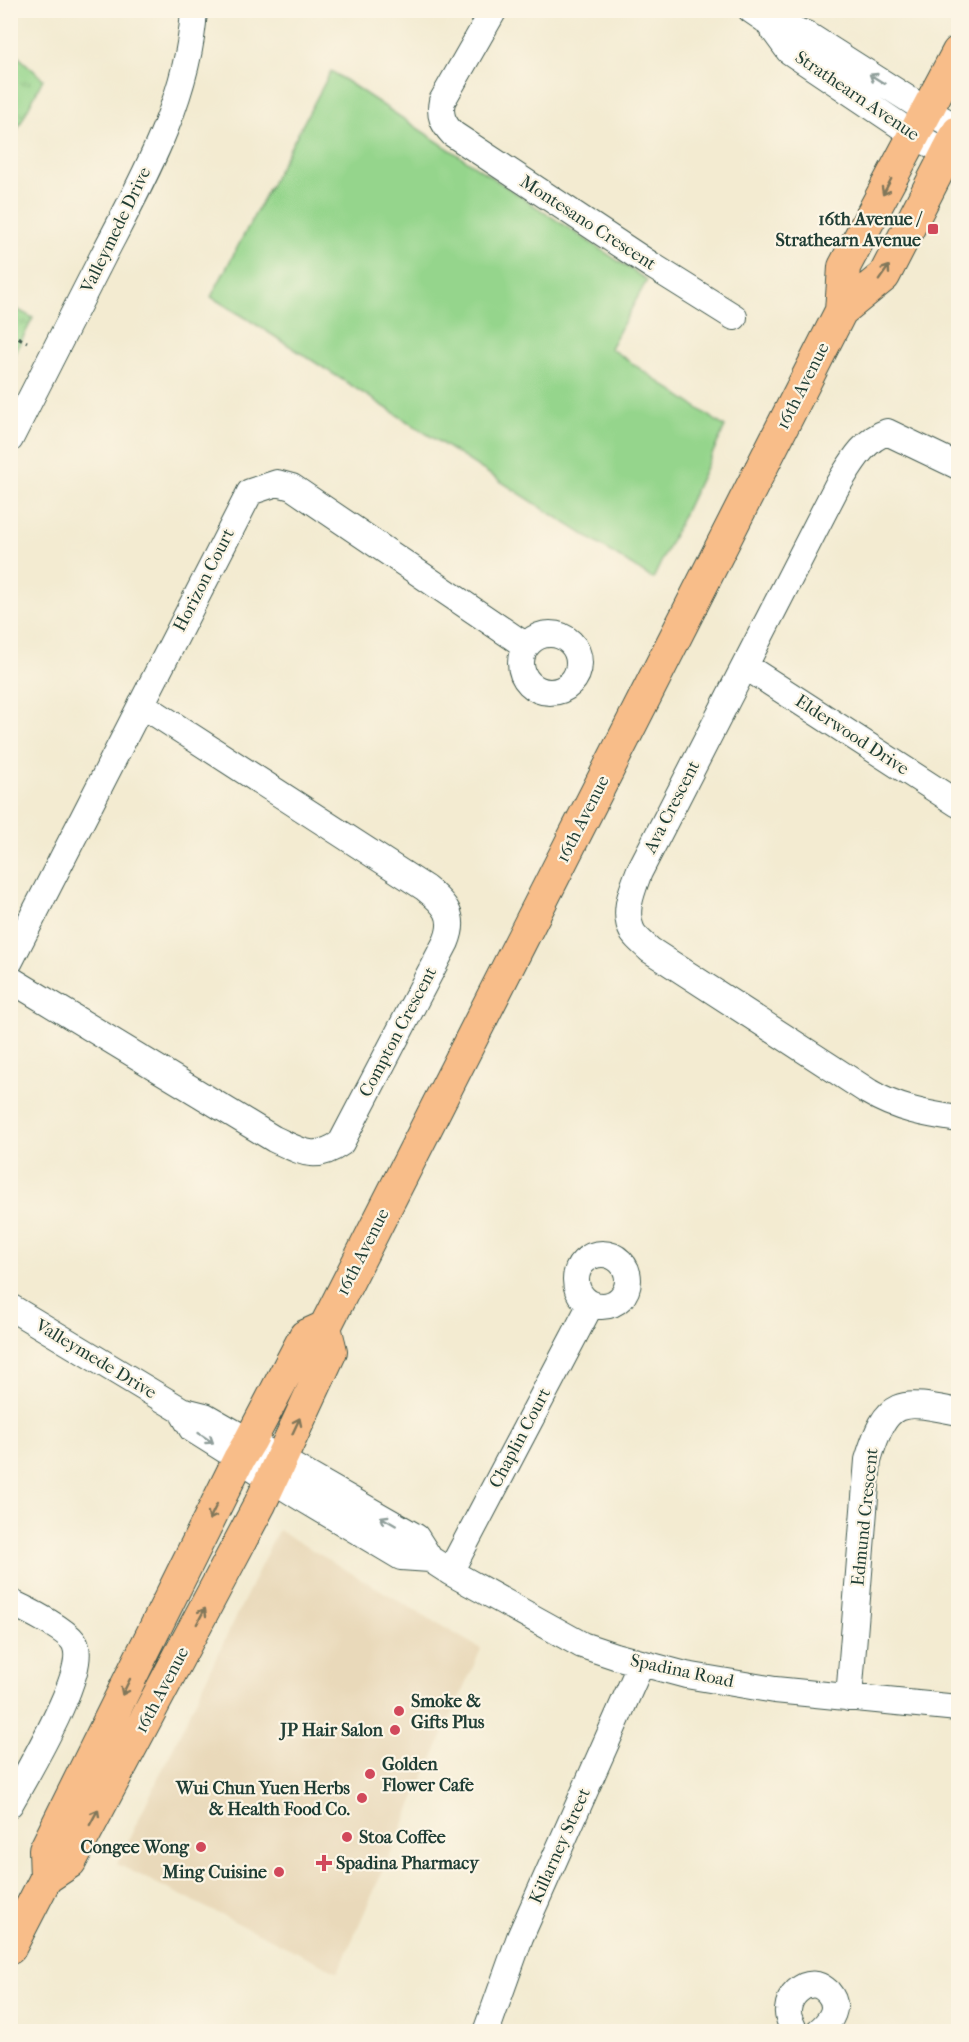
<svg xmlns="http://www.w3.org/2000/svg" width="969" height="2042" font-family="'IM FELL French Canon',serif">
<style>
.built{fill:#e9d9ba}
.green{fill:#95d58c;stroke:#5a8960;stroke-width:1.5}
.park{fill:url(#park-tufts);stroke:#5a8960;stroke-width:1.5}
.lines{fill:none;stroke-linecap:round;stroke-linejoin:round}
.minor-casing{stroke:#3f574c;stroke-width:28}
.major-casing{stroke:#3f574c;stroke-width:34}
.path{stroke:#3f574c;stroke-width:3;stroke-dasharray:4.5 4.5;stroke-linecap:butt}
.minor{stroke:#fff;stroke-width:26}
.major{stroke:#f8bd89;stroke-width:32}
.oneway{stroke:#8f9e9a}
.oneway2{stroke:#81775a}
.poi-dot{fill:#d1495b;stroke:#fcf5e5;stroke-width:2}
.labels{text-anchor:middle;dominant-baseline:central;stroke-width:4.5;stroke-linejoin:round;paint-order:stroke}
.street-label{font-size:18px;fill:#1f3d34;stroke:#fcf5e5}
.poi-label{font-size:18px;font-weight:bold;fill:#1f3d34;stroke:#fcf5e5;text-anchor:end}
</style>
<defs>
<pattern id="park-tufts" width="24" height="20" patternUnits="userSpaceOnUse" patternTransform="scale(1.5)"><rect width="24" height="20" fill="#95d58c"/><path d="M3 7l-1-3M5 7V3M7 7l1-3M15 17l-1-3M17 17v-4M19 17l1-3" fill="none" stroke="#79ae73"/></pattern>
</defs>
<rect width="100%" height="100%" fill="#fcf5e5"/>
<filter id="ink" filterUnits="userSpaceOnUse"><feTurbulence type="fractalNoise" baseFrequency=".0167" numOctaves="2"/><feDisplacementMap in="SourceGraphic" scale="12" xChannelSelector="R" yChannelSelector="G"/><feConvolveMatrix kernelMatrix="1 2 1 2 8 2 1 2 1" color-interpolation-filters="sRGB"/></filter>
<filter id="wash" filterUnits="userSpaceOnUse"><feTurbulence type="fractalNoise" baseFrequency=".008" numOctaves="4" result="noise"/><feDisplacementMap in="SourceGraphic" scale="24" xChannelSelector="R" yChannelSelector="G"/><feGaussianBlur stdDeviation="1.35" result="paint"/><feColorMatrix in="noise" values="0 0 0 0 0 0 0 0 0 0 0 0 0 0 0 0 0 1.4 0 .05"/><feComposite in="paint" operator="in"/></filter>
<g filter="url(#wash)">
<rect width="100%" height="100%" fill="#f3ebd1"/>
<path class="built" d="M278,1530l203,119 -143,323 -221,-108z"/>
<path class="green" d="M331,71l316,209 -37,68 115,79 -72,152 -407,-261 -35,-21z"/>
<path class="park" d="M11,50l32,29 -32,63z
M11,306l22,12 -22,43v-56z"/>
</g>
<g filter="url(#ink)">
<g class="lines">
<g class="minor-casing">
<path id="minor" d="M494,10l-52,91c-3,14 1,23 11,33l198,131 83,52
M751,10l16,11 39,13 121,77 31,17
M767,21l22,30 125,84 44,24
M10,439c31,-61 62,-122 93,-183 40,-77 86,-158 91,-246
M958,466l-71,-34c-24,8 -37,34 -50,54l-198,386c-7,19 -17,41 -6,61 4,6 12,12 17,17l219,142c28,17 57,22 89,27
M521 663a29 29 0 1 1 58 0a29 29 0 1 1-58 0Z
M745,666l213,138
M10,961l240,-469 27,-9 15,4 234,159
M10,979l264,160c27,12 40,23 67,4l105,-201c11,-26 -1,-38 -21,-54l-284,-184
M576 1280a26 26 0 1 1 52 0a26 26 0 1 1-52 0Z
M10,1307l171,103 24,6 211,121 14,22 20,13 132,73 33,11 71,19 89,15 183,18
M181,1410l11,19 105,66 104,62 29,2
M450,1572l141,-268
M10,1602c15,7 59,28 65,42 13,28 -49,131 -65,160
M849,1698l19,-238c19,-63 32,-60 90,-48
M486,2032l34,-95 121,-273
M795,2032c-3,-7 -8,-15 -7,-22 1,-14 14,-28 29,-25 4,1 8,4 11,7 13,15 3,29 -10,40"/>
</g>
<g class="major-casing">
<path id="major" d="M841,311l43,-35 74,-144
M46,1878l24,-16 190,-358 71,-153 -6,-24
M10,1948l36,-70 -1,-28 194,-391 11,-18 55,-105 20,-9 516,-1016 3,-44 114,-215"/>
</g>
<path class="path" d="M10,333l17,9"/>
<use href="#minor" class="minor"/>
<use href="#major" class="major"/>
</g>
<defs><path id="oneway-shaft" d="M-6 0H5M1.5-3L5.5 0L1.5 3" fill="none" stroke-width="1.6" stroke-linecap="round" stroke-linejoin="round" transform="scale(1.5)"/></defs>
<g class="oneway">
<use href="#oneway-shaft" transform="translate(877 79) rotate(-148)"/>
<use href="#oneway-shaft" transform="translate(206 1438) rotate(34)"/>
<use href="#oneway-shaft" transform="translate(388 1521) rotate(-150)"/>
</g>
<g class="oneway2">
<use href="#oneway-shaft" transform="translate(887 187) rotate(118)"/>
<use href="#oneway-shaft" transform="translate(884 273) rotate(-55)"/>
<use href="#oneway-shaft" transform="translate(296 1426) rotate(-65)"/>
<use href="#oneway-shaft" transform="translate(213 1512) rotate(116)"/>
<use href="#oneway-shaft" transform="translate(201 1616) rotate(-62)"/>
<use href="#oneway-shaft" transform="translate(126 1687) rotate(116)"/>
<use href="#oneway-shaft" transform="translate(94 1817) rotate(-62)"/>
</g>
</g>
<g class="poi-dot">
<rect x="927" y="223" width="12" height="12" rx="3"/>
<circle cx="399" cy="1711" r="6"/>
<circle cx="395" cy="1730" r="6"/>
<circle cx="370" cy="1774" r="6"/>
<circle cx="362" cy="1798" r="6"/>
<circle cx="347" cy="1837" r="6"/>
<circle cx="201" cy="1847" r="6"/>
<path d="M321 1854h6v6h6v6h-6v6h-6v-6h-6v-6h6z"/>
<circle cx="279" cy="1872" r="6"/>
</g>
<g class="labels">
<g class="street-label">
<text transform="translate(857 96) rotate(34)">Strathearn Avenue</text>
<text transform="translate(588 223) rotate(33)">Montesano Crescent</text>
<text transform="translate(116 230) rotate(-64)">Valleymede Drive</text>
<text transform="translate(803 386) rotate(-63)">16th Avenue</text>
<text transform="translate(204 580) rotate(-63)">Horizon Court</text>
<text transform="translate(852 735) rotate(33)">Elderwood Drive</text>
<text transform="translate(672 807) rotate(-63)">Ava Crescent</text>
<text transform="translate(583 819) rotate(-63)">16th Avenue</text>
<text transform="translate(398 1032) rotate(-62)">Compton Crescent</text>
<text transform="translate(363 1252) rotate(-63)">16th Avenue</text>
<text transform="translate(96 1359) rotate(31)">Valleymede Drive</text>
<text transform="translate(520 1438) rotate(-62)">Chaplin Court</text>
<text transform="translate(865 1517) rotate(-84)">Edmund Crescent</text>
<text transform="translate(682 1671) rotate(12)">Spadina Road</text>
<text transform="translate(162 1690) rotate(-62)">16th Avenue</text>
<text transform="translate(560 1846) rotate(-66)">Killarney Street</text>
</g>
<g class="poi-label">
<text x="921" y="219">16th Avenue /<tspan x="921" dy="21">Strathearn Avenue</tspan></text>
<text x="411" y="1701" text-anchor="start">Smoke &amp;<tspan x="411" dy="21">Gifts Plus</tspan></text>
<text x="383" y="1730">JP Hair Salon</text>
<text x="382" y="1764" text-anchor="start">Golden<tspan x="382" dy="21">Flower Cafe</tspan></text>
<text x="350" y="1788">Wui Chun Yuen Herbs<tspan x="350" dy="21">&amp; Health Food Co.</tspan></text>
<text x="359" y="1837" text-anchor="start">Stoa Coffee</text>
<text x="189" y="1847">Congee Wong</text>
<text x="336" y="1863" text-anchor="start">Spadina Pharmacy</text>
<text x="267" y="1872">Ming Cuisine</text>
</g>
</g>
<rect width="969" height="2042" fill="none" stroke="#fcf5e5" stroke-width="36"/>
</svg>
